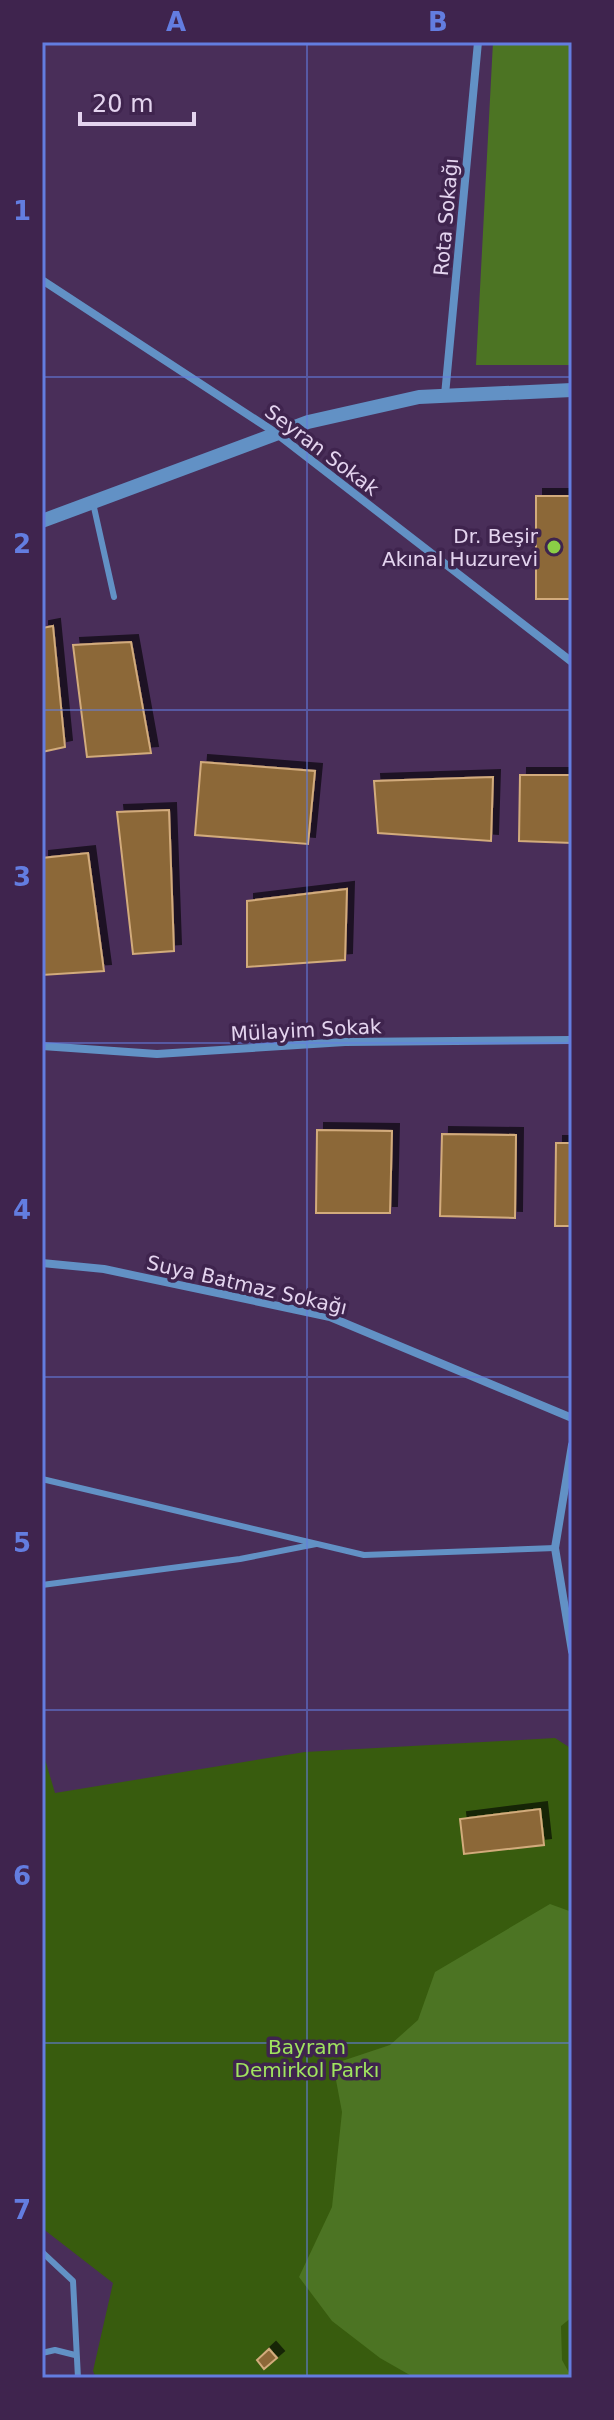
<svg xmlns="http://www.w3.org/2000/svg" width="614" height="2420" font-family="'DejaVu Sans',sans-serif">
<style>
.green{fill:#385c0e}
.forest{fill:#4c7423}
.building{fill:#8c6839;stroke:#d2ab7b;stroke-width:2;filter:url(#shadow)}
.lines{fill:none;stroke-linecap:round;stroke-linejoin:round}
.service{stroke:#6291c5;stroke-width:6}
.minor{stroke:#6291c5;stroke-width:8}
.tertiary{stroke:#6291c5;stroke-width:14}
.grid{fill:none;stroke:#637de0;stroke-width:2;stroke-opacity:0.55}
.poi-dot{fill:#8bce46;stroke:#3f244e;stroke-width:3}
.labels{text-anchor:middle;dominant-baseline:central;stroke-width:7;stroke-linejoin:round;paint-order:stroke}
.street-label{font-size:20px;fill:#e4d4ef;stroke:#3f244e}
.poi-label{font-size:20px;fill:#e4d4ef;stroke:#3f244e;text-anchor:end}
.park-label{font-size:20px;fill:#a0e45f;stroke:#3f244e}
.neatline{fill:none;stroke:#637de0;stroke-width:3}
.grid-label{font-size:26px;text-anchor:middle;font-weight:bold;fill:#637de0}
</style>
<defs>
<filter id="shadow"><feDropShadow dx="7" dy="-7" stdDeviation="0" flood-color="#0009"/></filter>
</defs>
<rect width="100%" height="100%" fill="#492e59"/>
<path class="green" d="M555,1738l17,11v629h-476l-3,-7 20,-88 -71,-55v-479l13,44 250,-41z"/>
<path class="forest" d="M493,42h79v323h-96z
M550,1904l22,8v405l-11,9 1,34 10,18h-157l-35,-20 -48,-37 -33,-44 33,-70 10,-95 -9,-48 57,-19 28,-25 17,-48z"/>
<path class="building" d="M536,496h36v103h-36z
M53,626l12,121 -23,5v-124z
M131,642l20,111 -64,4 -14,-112z
M201,762l114,9 -7,73 -113,-9z
M520,775h52v68l-53,-2z
M493,777l-2,64 -113,-8 -4,-52z
M169,810l5,141 -41,3 -16,-142z
M88,853l16,118 -62,4v-117z
M347,889l-2,71 -98,7v-66z
M317,1130l75,1 -2,82h-74z
M442,1134l74,1 -1,83 -75,-2z
M556,1143h16v83h-17z
M540,1809l4,36 -80,9 -4,-35z
M269,2349l8,9 -13,11 -7,-9z"/>
<g class="lines">
<path class="service" d="M93,503l21,94
M42,1479l322,76 191,-7
M42,1585l198,-26 76,-15
M42,2252l31,29 5,97
M42,2353l13,-3 20,5"/>
<path class="minor" d="M42,280l234,153 296,229
M445,395l33,-353
M42,1046l115,8 188,-12 227,-2
M42,1263l62,6 226,48 242,101
M572,1445l-17,103 17,103"/>
<path class="tertiary" d="M42,521l266,-99 111,-25 153,-7"/>
</g>
<path class="grid" d="M307,42v2336M42,377h530M42,710h530M42,1043h530M42,1377h530M42,1710h530M42,2043h530"/>
<circle class="poi-dot" cx="554" cy="547" r="8"/>
<g class="labels">
<g class="street-label">
<text transform="translate(446 217) rotate(-85)">Rota Sokağı</text>
<text transform="translate(322 450) rotate(37)">Seyran Sokak</text>
<text transform="translate(306 1030) rotate(-3)">Mülayim Sokak</text>
<text transform="translate(247 1285) rotate(13)">Suya Batmaz Sokağı</text>
</g>
<g class="poi-label">
<text x="538" y="536">Dr. Beşir<tspan x="538" dy="23">Akınal Huzurevi</tspan></text>
</g>
<g class="park-label">
<text x="307" y="2047">Bayram<tspan x="307" dy="23">Demirkol Parkı</tspan></text>
</g>
</g>
<rect width="614" height="2420" fill="none" stroke="#3f244e" stroke-width="88"/>
<path d="M80 112v12h114v-12" fill="none" stroke="#e4d4ef" stroke-width="4"/>
<text x="92" y="112" font-size="24" fill="#e4d4ef" stroke="#3f244e" stroke-width="6" paint-order="stroke">20 m</text>
<rect x="44" y="44" width="526" height="2332" class="neatline"/>
<g class="grid-label">
<text x="176" y="31">A</text>
<text x="438" y="31">B</text>
<text x="22" y="220">1</text>
<text x="22" y="553">2</text>
<text x="22" y="886">3</text>
<text x="22" y="1219">4</text>
<text x="22" y="1552">5</text>
<text x="22" y="1885">6</text>
<text x="22" y="2219">7</text>
</g>
</svg>
